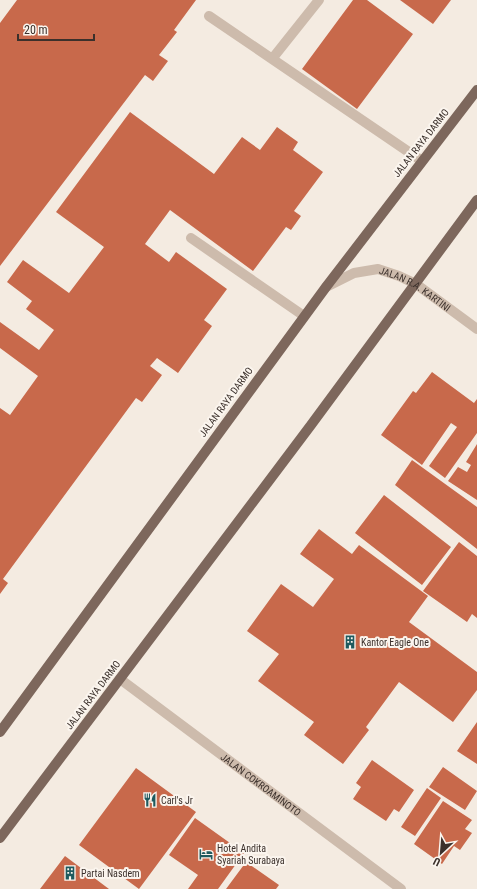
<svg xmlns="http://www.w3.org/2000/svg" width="477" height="889" font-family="'Roboto Condensed',sans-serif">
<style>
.building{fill:#c8694b}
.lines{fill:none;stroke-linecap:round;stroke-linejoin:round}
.service{stroke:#cdbbac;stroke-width:10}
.tertiary{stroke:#cdbbac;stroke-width:10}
.primary{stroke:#7d675c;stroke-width:10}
.labels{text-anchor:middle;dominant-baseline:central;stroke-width:4;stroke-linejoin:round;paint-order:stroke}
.street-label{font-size:10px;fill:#3b302b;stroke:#fbf5ee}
.poi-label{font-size:10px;fill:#3b302b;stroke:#fbf5ee;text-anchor:start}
</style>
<rect width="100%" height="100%" fill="#f4ebe1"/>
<path class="building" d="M17,0h179l-22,30 3,2 -18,23 9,6 -15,20 -8,-6 -145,191v-243z
M353,0h14l46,34 -56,75 -55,-40z
M400,0h51l-18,24z
M130,112l84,62 28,-37 18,13 17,-23 21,15 -5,8 30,22 -29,39 7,5 -10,14 -5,-3 -33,44 -83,-61 -25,34 24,18 7,-10 51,37 -23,31 8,6 -34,47 -21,-15 -7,8 12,9 -20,27 -6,-4 -133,181 5,4 -8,11v-186l10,7 28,-39 -38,-28v-26l39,28 15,-20 -28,-21 6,-8 -25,-19 16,-22 46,33 35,-46 -48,-35z
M432,372l42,31 3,-4v34l-32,45 -16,-12 28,-39 -6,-4 -29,42 -41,-30 32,-44 3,2z
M477,444v56l-29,-19 10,-14 9,5 4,-7 -5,-3z
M412,460l65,47v42l-82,-64z
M384,495l67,52 -29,38 -67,-52z
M319,529l33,25 7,-9 69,51 -19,26 68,50v18l-24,32 -54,-40 -33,45 3,3 -26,34 -39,-29 10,-13 -56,-41 21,-27 -32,-23 34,-47 32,23 21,-28 -34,-25z
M459,542l18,14v62l-5,-4 -5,8 -44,-31z
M477,722v42l-20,-13z
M372,760l42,30 -15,22 -5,-3 -8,12 -33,-22 8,-12 -5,-4z
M443,767l34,24 -12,19 -36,-23z
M136,768l60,44 -57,77 -60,-44z
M427,788l14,10 -26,38 -14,-9z
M443,801l29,19 -7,9 7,4 -12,17 -6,-4 -12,18 -28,-20z
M195,818l49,35 -26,36h-30l10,-14 -29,-20z
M65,856l44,33h-69z
M246,862l33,23 -3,4h-50z"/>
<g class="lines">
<path class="service" d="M209,16l213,145
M272,59l47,-59
M191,238l113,78"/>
<g class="tertiary">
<path id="s1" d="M326,287l28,-14 24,-4 21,7 17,8 61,45"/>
<path id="s2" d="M120,679l281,210"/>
</g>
<path class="primary" d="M0,732l326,-445 151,-197
M0,838l311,-413 166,-225"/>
</g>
<defs>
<g id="building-bare" transform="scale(1.08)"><path d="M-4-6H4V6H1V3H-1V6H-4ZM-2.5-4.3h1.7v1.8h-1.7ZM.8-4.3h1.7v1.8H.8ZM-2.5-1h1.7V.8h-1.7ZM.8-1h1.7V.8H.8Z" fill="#1f5a5e" stroke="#fbf5ee" stroke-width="2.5" paint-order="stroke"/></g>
<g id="restaurant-bare" transform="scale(1.08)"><path d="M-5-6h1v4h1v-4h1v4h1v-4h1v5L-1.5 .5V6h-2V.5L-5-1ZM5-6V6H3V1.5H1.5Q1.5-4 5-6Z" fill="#1f5a5e" stroke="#fbf5ee" stroke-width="2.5" paint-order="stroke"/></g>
<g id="hotel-bare" transform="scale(1.08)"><path d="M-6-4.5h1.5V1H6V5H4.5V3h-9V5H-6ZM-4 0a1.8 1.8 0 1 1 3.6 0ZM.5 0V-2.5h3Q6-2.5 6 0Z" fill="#1f5a5e" stroke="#fbf5ee" stroke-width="2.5" paint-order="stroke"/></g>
</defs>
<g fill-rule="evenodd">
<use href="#building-bare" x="350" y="642"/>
<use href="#restaurant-bare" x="150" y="800"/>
<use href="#hotel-bare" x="206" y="854"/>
<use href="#building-bare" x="70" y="873"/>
</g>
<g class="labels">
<g class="street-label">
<text transform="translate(421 143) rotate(-52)">JALAN RAYA DARMO</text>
<text stroke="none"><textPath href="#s1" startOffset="98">JALAN R.A. KARTINI</textPath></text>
<text transform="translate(226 402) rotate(-54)">JALAN RAYA DARMO</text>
<text transform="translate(93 695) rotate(-53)">JALAN RAYA DARMO</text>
<text stroke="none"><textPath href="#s2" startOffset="176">JALAN COKROAMINOTO</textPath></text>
</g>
<g class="poi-label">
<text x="361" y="642">Kantor Eagle One</text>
<text x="161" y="800">Carl's Jr</text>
<text x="217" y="848">Hotel Andita<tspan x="217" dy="12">Syariah Surabaya</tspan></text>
<text x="81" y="873">Partai Nasdem</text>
</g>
</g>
<g transform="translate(441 853) rotate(206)" stroke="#fbf5ee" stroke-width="3" paint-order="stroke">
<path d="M0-3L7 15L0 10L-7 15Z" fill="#3b302b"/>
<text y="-6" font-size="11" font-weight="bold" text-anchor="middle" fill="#3b302b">U</text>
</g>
<path d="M18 34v6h76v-6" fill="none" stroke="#3b302b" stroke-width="2"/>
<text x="24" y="34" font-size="12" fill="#3b302b" stroke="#fbf5ee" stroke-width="3" paint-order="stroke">20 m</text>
</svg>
